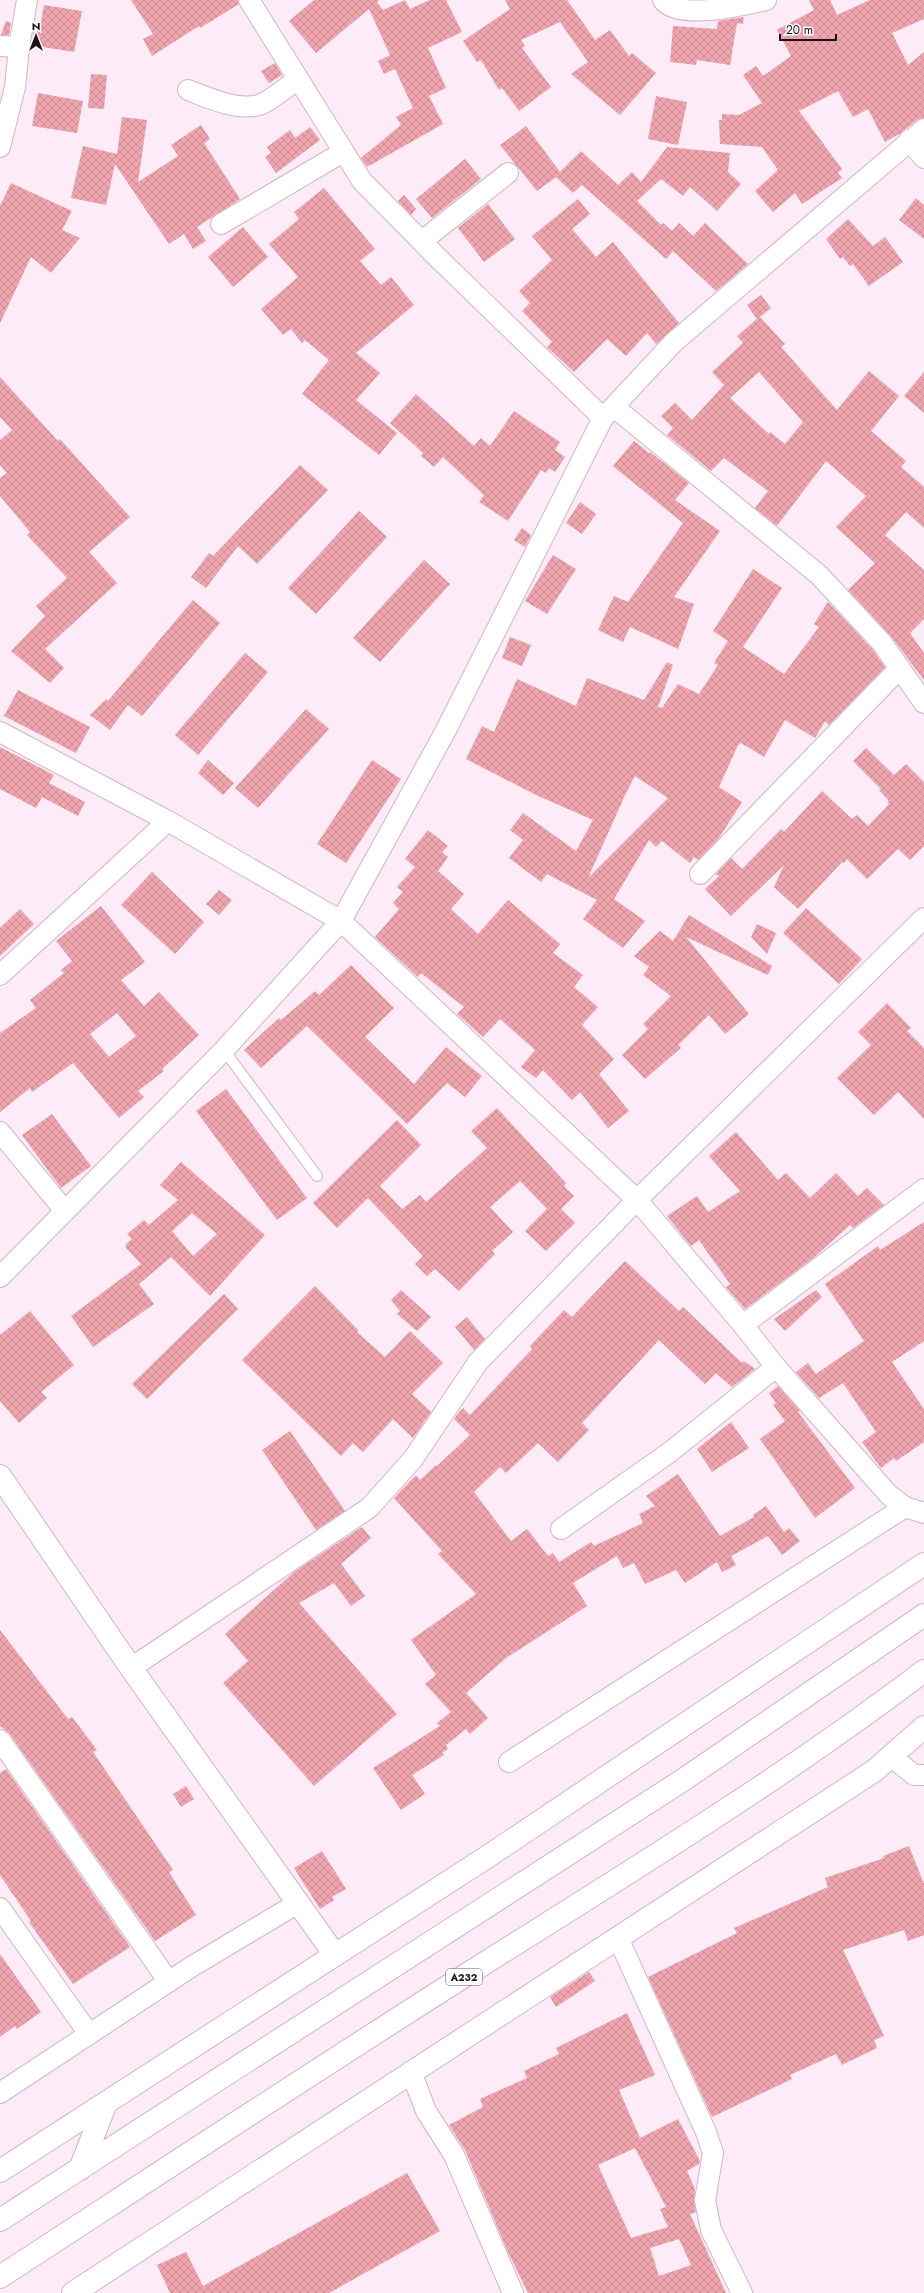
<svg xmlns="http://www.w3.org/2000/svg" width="924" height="2293" font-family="Jost,sans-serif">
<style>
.building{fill:url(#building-cross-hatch);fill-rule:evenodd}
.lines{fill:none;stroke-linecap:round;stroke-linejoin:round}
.lane-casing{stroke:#d0b5c8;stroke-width:12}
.street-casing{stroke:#d0b5c8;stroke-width:22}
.secondary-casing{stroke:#d0b5c8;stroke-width:24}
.highway-casing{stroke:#d0b5c8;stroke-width:24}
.lane{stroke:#fff;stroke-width:10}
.street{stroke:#fff;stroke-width:20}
.secondary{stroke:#fff;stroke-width:22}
.highway{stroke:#fff;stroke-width:22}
.labels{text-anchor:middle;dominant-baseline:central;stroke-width:4;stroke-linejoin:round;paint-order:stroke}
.shield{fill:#fefefe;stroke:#60595e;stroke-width:1}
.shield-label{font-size:10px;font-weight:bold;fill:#1c1219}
</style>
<defs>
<pattern id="building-cross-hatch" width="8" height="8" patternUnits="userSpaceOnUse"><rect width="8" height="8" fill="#efa5ae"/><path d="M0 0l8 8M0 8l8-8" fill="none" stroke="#cc8d95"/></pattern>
</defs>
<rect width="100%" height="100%" fill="#fdebf7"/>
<path class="building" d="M131,0h107l1,4 -39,24 -1,-2 -47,30 -9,-17 10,-5z
M314,0h65l-2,2 6,8 22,-10 5,9 20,-9h16l16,32 -34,16 18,40 -17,8 14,28 -76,43 -6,-9 40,-33 -5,-8 17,-9 -18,-39 -11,5 -6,-13 12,-6 -21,-46 -53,44 -27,-32z
M505,0h62l28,40 15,-10 19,26 3,-3 24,20 -36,42 -49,-41 17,-12 -28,-40 -39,18 4,6 -3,2 29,39 -32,24 -17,-23 -3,2 -18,-30 -4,2 -14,-21 47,-32z
M809,0h21l7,15 33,-15h54v19l-32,14 16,32 16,-13v66l-7,2 -18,14 -14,8 -17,-33 -15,8 -15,-26 -39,20 43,58 -4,4 4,5 -40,26 -7,-11 -22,19 -18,-21 23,-21 -16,-23 -42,-3 -1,-24h3v-6l17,1 23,-12 -19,-28 13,-9 7,10 28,-20 -14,-26 37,-20z
M44,5l38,6 -8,41 -43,-7 3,-15 5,2z
M744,17l-1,7 -6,-1 -7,42 -33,-5 -1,5 -26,-3 3,-36 44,3 1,-8z
M6,21l5,2 -2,12h-8z
M275,63l7,12 -13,8 -8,-12z
M91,74l16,1 -3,34 -16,-1z
M38,93l45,8 -6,32 -45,-7z
M656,96l31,6 -9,43 -30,-6z
M122,117l25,3 -9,62 40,-26 -7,-11 30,-20 9,14 -6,4 36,56 -43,28 9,14 -13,8 -9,-15 -15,10 -54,-80 -9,41 -35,-7 12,-52 34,8z
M526,126l34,46 21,-21 37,34 14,-13 9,10 26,-35 63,6 -2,19 13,12 -24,27 -27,-24 -7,9 -22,-17 -24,22 24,24 2,-2 9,8 7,-8 14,13 12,-13 43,41 -32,27 -43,-40 -7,8 -84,-74 -9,8 -17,-16 -19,14 -37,-46z
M310,127l10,13 -44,33 -11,-16 6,-4 -4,-6 23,-17 5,8z
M465,159l16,20 -49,39 -16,-19z
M11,183l61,28 -10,19 18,8 -29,35 -20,-16 -31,66v-117z
M324,188l51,61 -15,12 21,24 10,-8 23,28 -58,48 24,20 -24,27 41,33 -18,22 -77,-61 27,-34 -24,-20 -3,3 -11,-14 -8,6 -22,-26 37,-32 -29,-33 30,-25 -5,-7z
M404,195l12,14 -5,6 -13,-14z
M916,198l8,7v34l-25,-19z
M578,199l12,15 -18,15 24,28 17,-15 66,81 -23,21 -9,-11 -21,23 -19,-17 -33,33 -27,-25 5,-5 -30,-31 8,-8 -11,-12 33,-31 -20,-24z
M488,204l27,35 -31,23 -26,-34z
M848,219l25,27 12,-9 18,25 -34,24 -16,-22 -3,2 -7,-9 -3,2 -14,-20z
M243,227l25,30 -35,30 -25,-30z
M761,295l10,13 -11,9 25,27 -4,3 56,63 32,-39 30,25 -28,35 35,30 -5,6 23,20v41l-18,-16 -21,23 39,35v49l-14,14 14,20v27l-34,-45 -42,-45 27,-27 -39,-36 30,-31 -40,-35 -49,65 -22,-18 13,-17 -44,-33 -13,13 -44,-36 6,-7 -12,-12 14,-13 17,17 32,-35 -12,-13 31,-29 -6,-7 22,-19 -2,2 -10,-14zM759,372l44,50 -18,22 -15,-12 -1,2 -39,-36z
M924,372v41l-20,-17z
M0,377l58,64 2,-2 70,78 -41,35 28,31 -72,66 19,19 -14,15 -39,-32 34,-35 -9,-10 31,-28 -40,-43 3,-3 -30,-36v-18l7,-5 -7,-8v-25l12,-10 -12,-13z
M416,394l58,52 7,-8 9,8 24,-35 46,31 -5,8 10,7 -10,15 -6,-4 -3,5 -5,-3 -33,51 -29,-19 5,-7 -41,-38 -9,10 -13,-11 2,-3 -33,-30z
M634,441l15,12 1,-1 39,31 -14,17 45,31 -46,66 20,7 -16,45 -48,-22 -7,15 -25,-12 16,-34 14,6 55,-79 -70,-57z
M300,465l28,25 -71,74 -19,-18 -32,42 -15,-11 18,-24 4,3z
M580,502l16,12 -14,20 -16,-11z
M359,511l28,26 -71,77 -28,-26z
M522,528l9,7 -6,12 -11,-7z
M553,555l23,14 -29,45 -22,-13z
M424,560l26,24 -70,78 -27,-24z
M753,569l29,19 -39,59 41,27 35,-47 -5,-3 14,-22 45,48 12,17 -56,58 -4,-4 -10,17 -30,-18 -21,37 -23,-14 -3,2 -19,42 23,15 -23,36 -21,22 -4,-3 -4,6 -28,-22 -6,6 -7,-7 -35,59 31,22 -22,27 -40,-29 14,-19 -50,-26 -6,8 -32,-24 14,-18 -13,-10 13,-17 53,38 17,-31 -57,-25 -70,-36 16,-33 12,6 23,-53 59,27 11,-28 57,22 23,-38 6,3 -15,42 4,1 16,-24 21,10 19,-29 -4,-2 14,-22 -15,-10zM635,776l33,22 -80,80 38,-85z
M193,600l27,23 -78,93 -14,-11 -18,25 -20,-15 16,-16 2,2z
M510,637l21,8 -9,21 -20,-8z
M245,653l23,19 -70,83 -23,-20z
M18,690l72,37 -14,26 -72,-37z
M306,709l23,20 -71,79 -23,-20z
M0,747l54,28 -5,8 36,19 -7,14 -36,-19 -6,11 -36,-19z
M866,748l28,27 12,-11 18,18v64l-14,14 -12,-11 -31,30 -20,-20 -3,4 -2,-1 -44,47 -24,-22 10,-22 -53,51 -26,-27 14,-13 -3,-2 15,-16 11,11 39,-40 3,3 38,-41 30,28 5,-4 11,11 21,-22 -2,-2 2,-1 -10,-11 2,-1 -28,-28z
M208,760l26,23 -11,12 -25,-22z
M372,760l29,19 -55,84 -29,-19z
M428,830l20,16 -6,6 6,5 -10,14 26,23 -13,15 27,25 30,-34 52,44 -7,9 30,22 -9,12 24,20 -16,18 32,34 -15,15 30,37 -21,17 -28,-36 -8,8 -29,-30 -7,8 -15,-11 14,-17 -35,-31 -17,18 -26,-23 7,-7 -43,-34 -3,4 -43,-40 24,-28 -6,-6 10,-11 -6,-5 18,-20 -10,-8z
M152,872l52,50 -29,32 -54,-49z
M219,890l13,10 -13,15 -13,-11z
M101,906l44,56 -24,18 23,26 15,-14 40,43 -37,34 2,2 -26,20 6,6 -25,21 -46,-55 -41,29 -2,-4 -30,24v-79l36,-25 -6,-8 34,-27 -3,-3 11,-9 -16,-20zM117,1013l19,23 -27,21 -19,-23z
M806,908l56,51 -23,25 -56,-51z
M20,909l14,15 -34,32v-28z
M689,915l83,51 -4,9 -82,-38 63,77 -24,20 -16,-19 -31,30 3,3 -36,31 -23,-24 26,-26 -5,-5 28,-28 -28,-21 6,-8 -15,-11 26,-25 13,10z
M757,924l19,9 -9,21 -16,-17z
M351,965l43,43 -29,29 49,47 32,-37 36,29 -17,21 -18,-14 -40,41 -100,-98 -46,42 -17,-18 35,-32 2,2 34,-29 4,4z
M887,1003l24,25 -4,3 17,17v71l-26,-27 -24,23 -37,-37 34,-33 -13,-13z
M226,1089l81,109 -30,22 -81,-109z
M497,1108l69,75 -2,3 10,10 -13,13 14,14 -29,28 -21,-20 22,-22 -27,-28 -30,26 23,25 -21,19 3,3 -36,37 -24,-22 -8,7 -12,-12 8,-8 -55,-58 -31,30 -24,-25 84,-83 24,25 -41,41 22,23 18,-14 6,7 61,-54 -16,-17z
M52,1114l39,52 -30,22 -39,-53z
M736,1132l42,48 8,-7 24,25 26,-25 22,23 9,-8 17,17 -31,23 -3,-3 -38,34 -67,50 -19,-22 4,-3 -31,-44 -8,6 -24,-30 30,-20 11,16 32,-21 -31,-35z
M181,1162l84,73 -55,61 -39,-39 -32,27 15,20 -61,43 -22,-31 70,-52 -15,-16v-4l6,-5 -5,-5 17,-14 5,5 29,-25 -18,-15zM192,1213l25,21 -24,22 -21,-25z
M924,1222v119l-32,21 32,47v33l-28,19 -2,-3 -13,10 -19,-26 14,-10 -33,-49 -24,15 -23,-26 12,-9 8,11 48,-33 -39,-57 53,-38 2,4z
M625,1261l54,50 4,-4 59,56 2,-2 11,8 -23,18 -16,-14 -11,11 -46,-44 -77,83 7,7 -31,32 -20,-19 -32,30 -6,-6 -26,25 37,49 16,-12 21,27 5,-3 6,9 32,-20 3,4 49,-23 -4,-9 16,-8 -9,-10 32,-22 42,62 34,-19 -1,-2 13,-9 18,26 5,-4 11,13 -18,14 -14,-19 -37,20 5,9 -14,7 -5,-10 -32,21 -9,-13 -31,14 -11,-21 -11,5 -6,-12 -44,27 14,23 -81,52 -40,35 22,25 -18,16 -4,-5 -20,16 2,4 -6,4 2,2 -32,20 13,19 -24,16 -28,-42 67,-42 -3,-3 14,-11 -26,-28 11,-9 -25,-35 65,-46 -38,-40 4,-3 -48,-53 22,-23 4,5 16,-15 1,1 33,-31 -16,-16 3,-4 6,-7 7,7 62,-66 -2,-3 34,-36 8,7z
M315,1286l43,44 -1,2 28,25 25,-26 33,32 -31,31 19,18 -18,26 -20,-19 -30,33 -10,-9 -12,13 -99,-96z
M401,1290l30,27 -14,14 -20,-17 3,-3 -9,-11z
M816,1290l6,7 -37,34 -11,-12z
M224,1294l14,15 -91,90 -15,-15z
M30,1311l44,54 -33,27 6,6 -28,25 -19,-22v-66z
M467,1317l18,22 -11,11 -19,-23z
M778,1386l22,25 -2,1 57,76 -40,30 -55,-79 25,-18 -12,-16 3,-2 -7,-10z
M731,1422l18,26 -37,24 -15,-23z
M290,1431l55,80 -29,19 -54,-80z
M362,1527l9,11 -30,26 24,32 -14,10 -17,-23 -35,20 98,111 -83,72 -91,-103 25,-22 -23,-27 69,-62z
M0,1630l68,89 4,-2 25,33 -4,2 80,118 -4,2 27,43 -41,26 -146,-208 -9,-7z
M6,1769l124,178 -57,37 -44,-62 2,-1 -31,-46v-102z
M186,1786l8,13 -13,8 -8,-13z
M909,1846l15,38v51l-16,6 -4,-11 -61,20 41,86 -10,4 3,8 -35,17 -6,-11 -46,21 2,4 -80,38 -64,-140 89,-44 -3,-5 94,-41 -3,-9 59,-20 -1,-2z
M322,1851l24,38 -14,8 2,3 -14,9 -26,-41z
M0,1954l41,58 -24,17 -2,-3 -15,11z
M589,1972l6,9 -39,26 -6,-10z
M627,2013l28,62 -36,15 21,48 38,-19 22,42 -1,3 -12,7 8,18 -1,13 2,10 -6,2 36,79h-198l-21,-43 -42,-100 -16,-25 34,-18 -3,-8 47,-21 -3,-7 35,-17 -3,-6zM635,2148l31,59 -6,2 8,18 -37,11 -33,-73zM679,2239l12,26 -32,11 -9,-28z
M407,2173l33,58 -111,62h-159l-13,-28 29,-13 17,34z"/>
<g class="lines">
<g class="lane-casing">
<path id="lane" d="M224,1050l93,126"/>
</g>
<g class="street-casing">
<path id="street" d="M249,0l113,181 75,76 166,161
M663,0c15,21 82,5 103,0
M0,46l19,1
M188,90c21,8 48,21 71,15 10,-3 29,-19 39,-26
M909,140l15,18
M0,147l15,-60 4,-40 8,-47
M221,224l122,-72
M422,241l86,-68
M614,407l205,168 63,68 42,60
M0,732l168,89 173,100 296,279 106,125 33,42 113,128 16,12 19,6
M700,874l200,-206
M0,975l168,-154
M0,1132l65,79
M0,1277l224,-227 117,-129 104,-189 158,-314 71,-76 250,-213
M743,1325l181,-136
M561,1529l109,-77 106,-85
M131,1668l238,-160 44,-49 65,-97 159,-162 287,-282
M0,1740l169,242
M892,1757l22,18h10
M509,1762l396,-255
M0,1908l89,126
M619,1940l87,192 7,21 -8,47 6,30 31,63
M412,2074l14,37 28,44 59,138
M0,2093l191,-126 107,-64"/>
</g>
<g class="secondary-casing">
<path id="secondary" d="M0,1476l131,192 204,287
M0,2171l487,-314 437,-293
M73,2293l801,-522 50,-44"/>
</g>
<g class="highway-casing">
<path id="highway" d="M80,2169l26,-66
M0,2220l683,-440 241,-165
M0,2277c155,-101 310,-203 466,-302 155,-98 312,-193 458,-304"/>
</g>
<use href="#lane" class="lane"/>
<use href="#street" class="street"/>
<use href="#secondary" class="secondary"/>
<use href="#highway" class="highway"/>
</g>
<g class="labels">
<rect class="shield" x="446" y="1969" width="36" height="16" rx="3"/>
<g class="shield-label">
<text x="464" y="1977">A232</text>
</g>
</g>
<g transform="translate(36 36)" stroke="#fefefe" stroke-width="3" paint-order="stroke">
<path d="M0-3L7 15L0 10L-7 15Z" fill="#1c1219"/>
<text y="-6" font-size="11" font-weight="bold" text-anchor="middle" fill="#1c1219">N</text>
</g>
<path d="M780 34v6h56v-6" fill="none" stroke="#1c1219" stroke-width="2"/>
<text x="786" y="34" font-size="12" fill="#1c1219" stroke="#fefefe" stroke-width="3" paint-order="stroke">20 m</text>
</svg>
